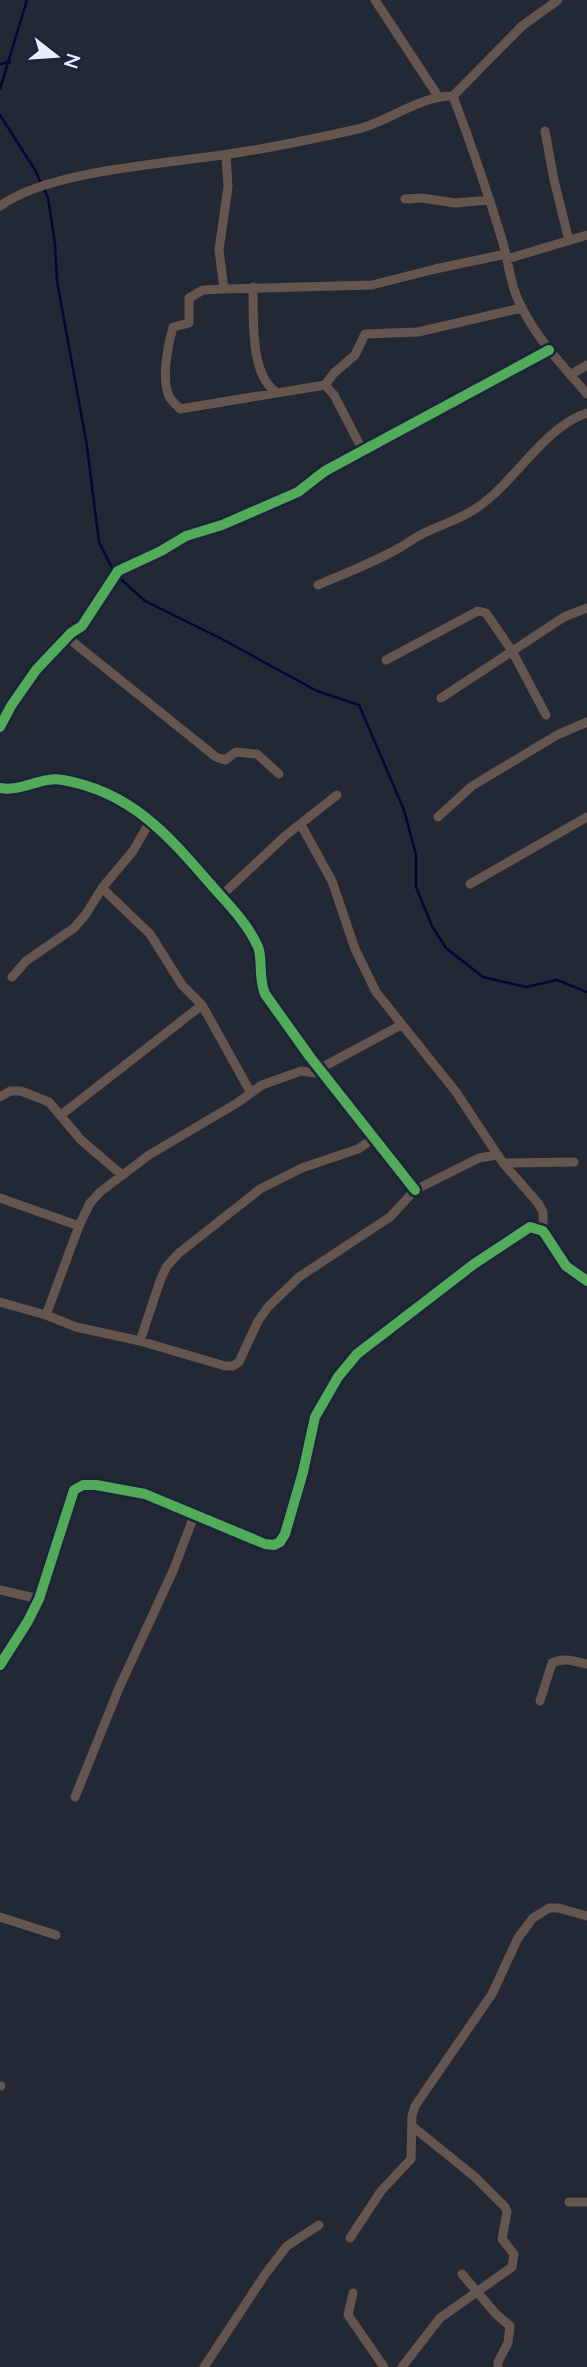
<svg xmlns="http://www.w3.org/2000/svg" width="587" height="2367" font-family="Lato,sans-serif">
<style>
.lines{fill:none;stroke-linecap:round;stroke-linejoin:round}
.stream{stroke:#050536;stroke-width:2.5}
.street{stroke:#64564f;stroke-width:9}
.cycleway-casing{stroke:#1c243c;stroke-width:15}
.cycleway{stroke:#51ab58;stroke-width:10}
</style>
<rect width="100%" height="100%" fill="#232835"/>
<g class="lines">
<path class="stream" d="M0,64l10,-2
M0,89l27,-89
M0,115l35,55 6,13
M44,189l4,9 7,46 2,37 30,165 12,96 16,32 30,27 75,37 97,53 42,14 45,105 12,45v32l16,39 14,22 37,29 43,10 31,-7 30,12"/>
<path class="street" d="M375,0l63,96
M453,96c18,48 35,97 50,147 6,21 7,42 17,61 16,34 43,62 67,90
M545,131l9,49 15,61
M405,199l17,-1 33,5 35,-3
M0,206c48,-35 162,-42 222,-51 45,-6 91,-16 136,-26 32,-8 61,-33 95,-33l69,-70 36,-26
M507,259l80,-24
M253,287c1,30 -4,86 23,105
M224,289l-5,-39 9,-63 -2,-32
M570,375l17,-10
M325,385l9,-12 21,-18 10,-21 53,-2 103,-24
M363,451l-29,-56 -9,-10 -145,24c-3,-4 -9,-8 -11,-13 -8,-17 -1,-52 4,-69l16,-4v-25l14,-8 21,-1 148,-4 63,-16 71,-15
M318,585c28,-12 57,-23 83,-38 8,-5 15,-10 23,-14 19,-9 37,-14 54,-26 36,-24 67,-81 109,-94
M68,638l148,119 9,3 11,-8 21,2 22,20
M386,660l92,-49 8,2 26,38 34,64
M441,698l123,-81 23,-9
M0,727l11,-21 25,-36 35,-37 11,-7 36,-55 43,-20 25,-15 36,-11 76,-33 27,-21 224,-121
M0,788c22,4 41,-12 63,-8 69,12 106,56 150,107 16,18 35,37 45,60 5,12 0,30 7,47l45,63 105,133
M438,817l34,-31 85,-51 30,-13
M301,825l31,56 23,68 21,43 80,100 47,71 35,40 5,9v19
M470,884l117,-67
M102,888l48,46 32,51 20,20 49,88
M221,896l64,-60 52,-41
M12,977l14,-16 48,-33 12,-14 16,-26 31,-37 18,-31
M319,1069l82,-44
M0,1097l10,-6h11l28,11 32,38 41,35
M61,1115l141,-110
M503,1163l71,-1
M0,1198l79,28
M0,1302l46,13 30,12 64,14 85,25h8l6,-4 19,-41 10,-14 31,-30 91,-60 25,-27 64,-32 18,-3
M46,1315l33,-89 11,-23 10,-11 49,-37 88,-52 25,-18 39,-14 22,3
M140,1341l21,-63 6,-12 12,-13 81,-64 42,-21 56,-19 16,-11
M0,1590l39,9
M0,1665l28,-44 11,-22 35,-109 9,-5h13l49,9 120,50 9,1 6,-3 5,-8 18,-62 12,-55 23,-40 19,-23 117,-90 56,-37 13,4 23,35 21,15
M540,1701l12,-38c11,-6 22,-2 35,1
M75,1797l44,-109 54,-117 21,-55
M0,1917l56,18
M0,2086h1
M569,2202h18
M350,2238l31,-47 30,-32 1,-43 3,-10 77,-112 26,-56 15,-20 16,-10h9l29,8
M462,2274l34,40 14,12 -2,17 -10,19v5
M353,2293l-5,22 36,52
M204,2367l62,-94 21,-27 32,-21
M402,2367l38,-49 72,-51 2,-13 -12,-15 5,-27 -2,-5 -30,-30 -63,-51"/>
<g class="cycleway-casing">
<path id="cycleway" d="M0,727l11,-21 25,-36 35,-37 11,-7 36,-55 43,-20 25,-15 36,-11 76,-33 27,-21 224,-121
M0,788c22,4 41,-12 63,-8 69,12 106,56 150,107 16,18 35,37 45,60 5,12 0,30 7,47l45,63 105,133
M0,1665l28,-44 11,-22 35,-109 9,-5h13l49,9 120,50 9,1 6,-3 5,-8 18,-62 12,-55 23,-40 19,-23 117,-90 56,-37 13,4 23,35 21,15"/>
</g>
<use href="#cycleway" class="cycleway"/>
</g>
<g transform="translate(56 56) rotate(107)" stroke="#1c243c" stroke-width="5" paint-order="stroke">
<path d="M0-5L12 26L0 18L-12 26Z" fill="#e7edfe"/>
<text y="-10" font-size="19" font-weight="bold" text-anchor="middle" fill="#e7edfe">N</text>
</g>
</svg>
